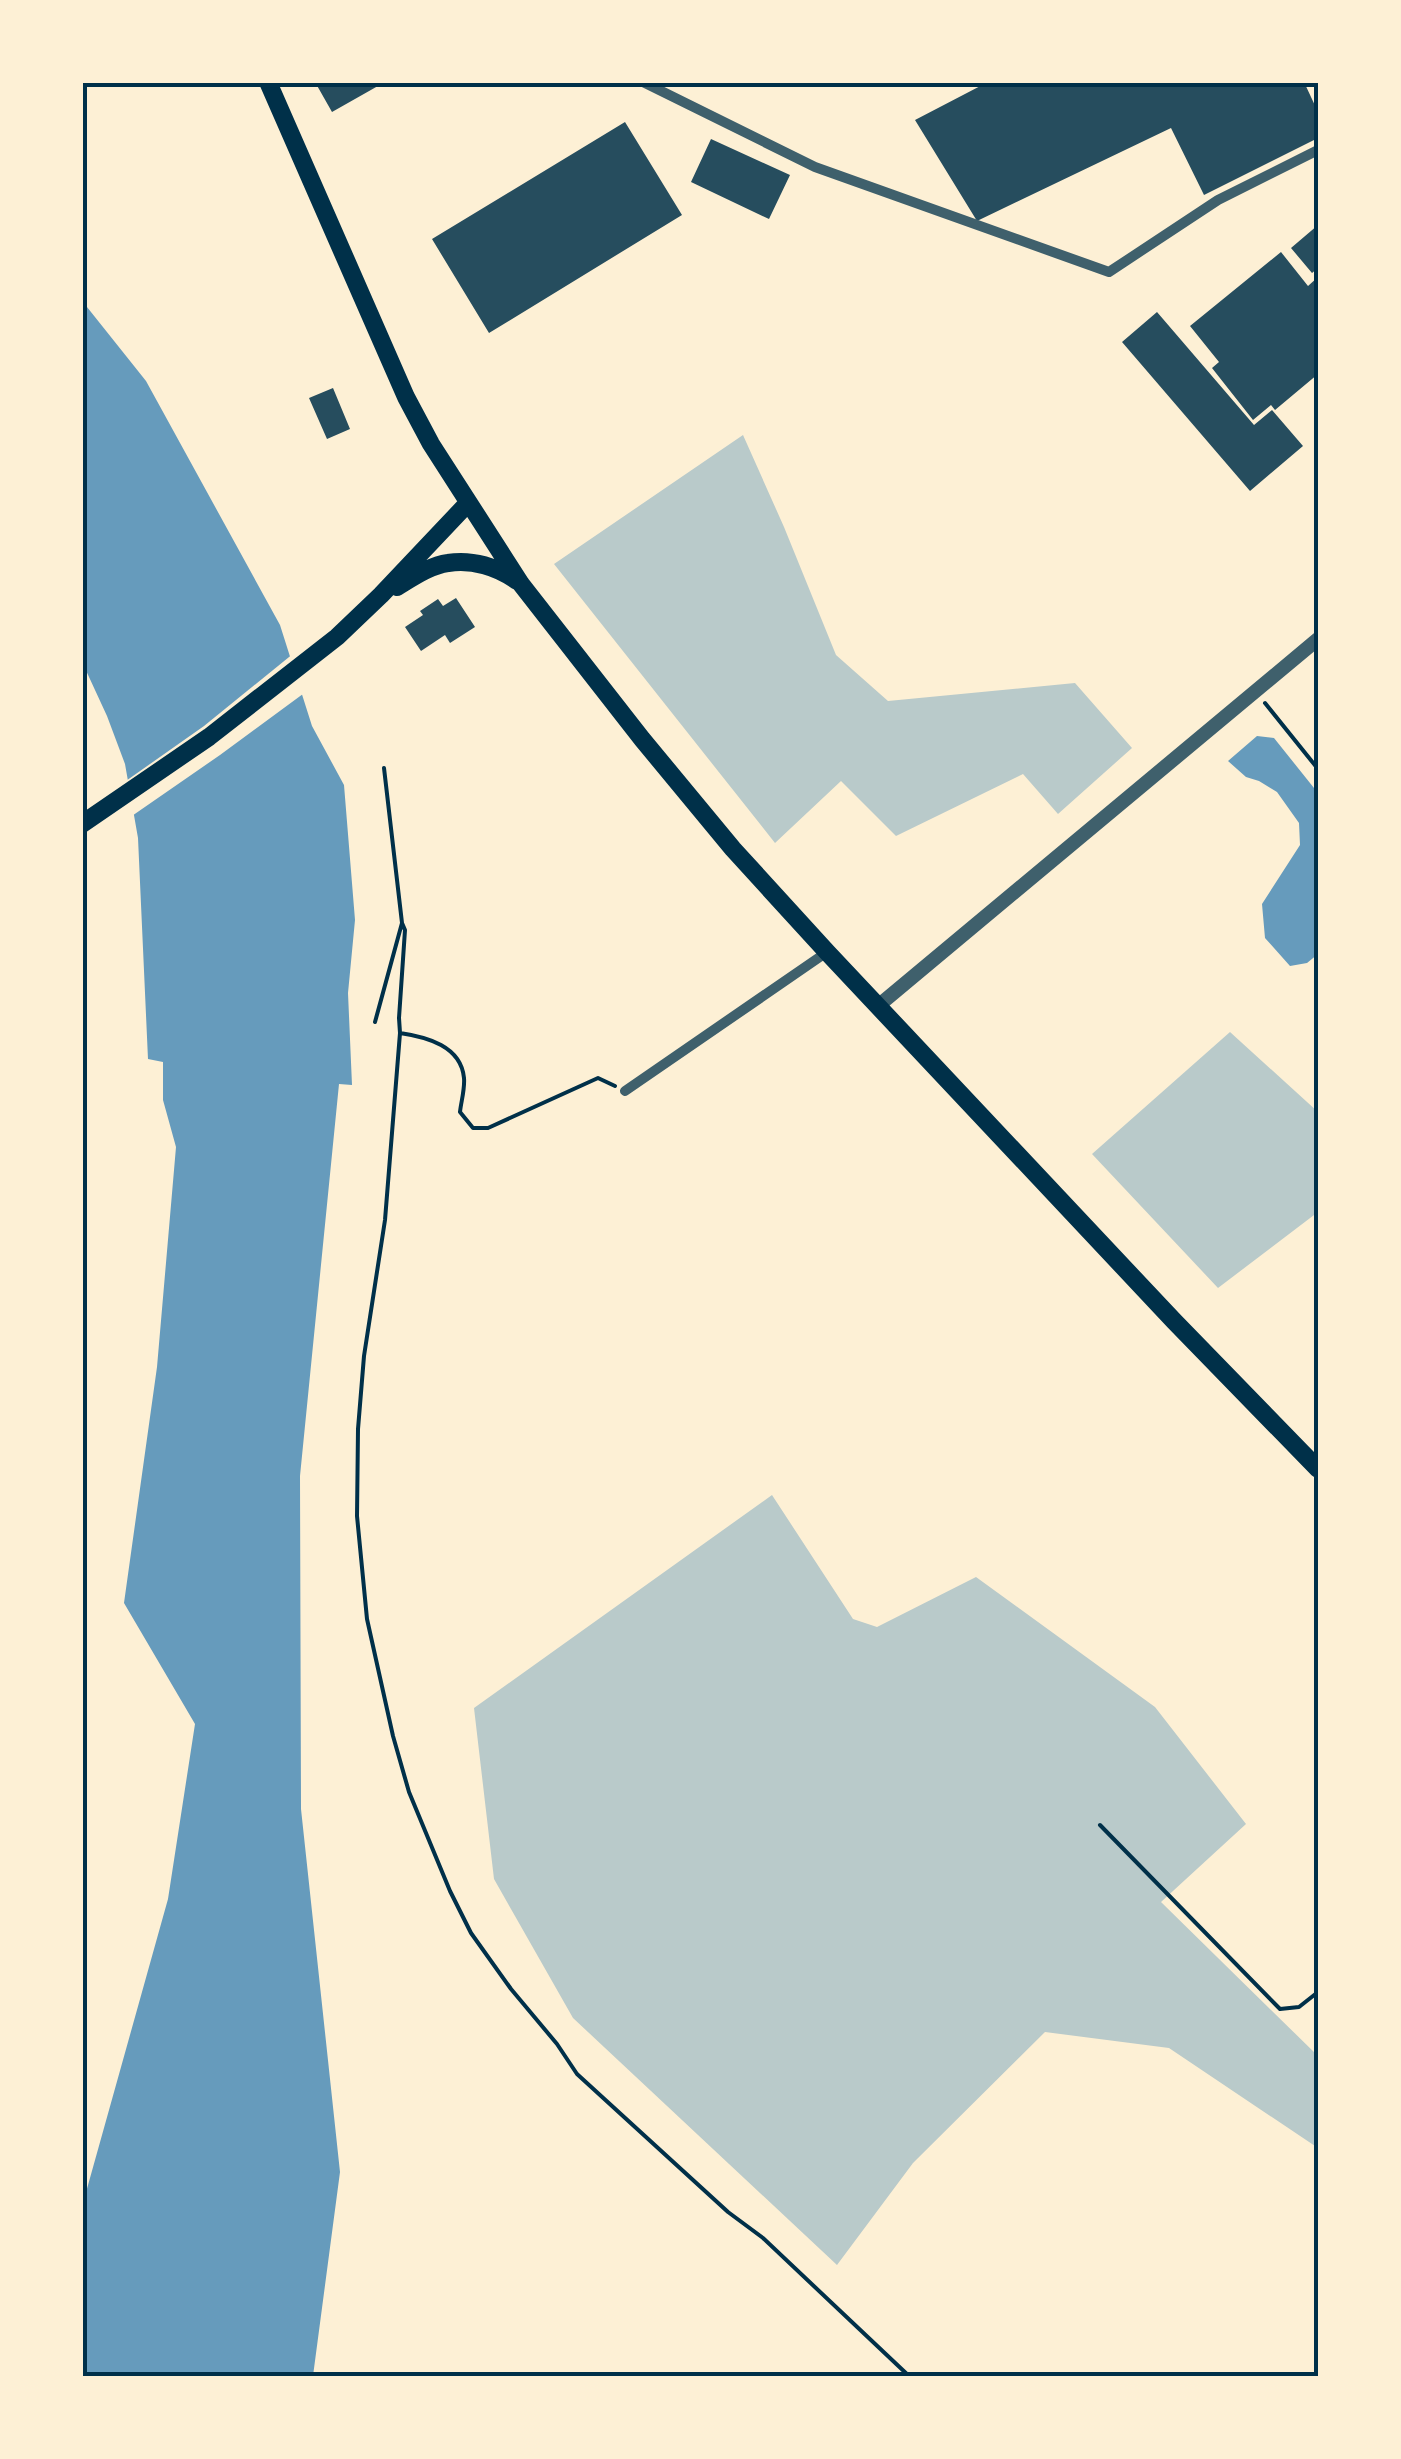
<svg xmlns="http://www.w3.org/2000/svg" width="1401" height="2459" font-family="Raleway,sans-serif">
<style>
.green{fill:#b9caca}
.water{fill:#669bbc}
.pier{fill:#fdf0d5}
.building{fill:#264d5e}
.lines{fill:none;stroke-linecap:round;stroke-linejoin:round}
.path{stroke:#003049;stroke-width:4}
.minor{stroke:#3f606c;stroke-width:10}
.tertiary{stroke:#3f606c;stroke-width:14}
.primary{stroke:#003049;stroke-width:18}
.neatline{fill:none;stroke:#003049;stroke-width:4}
</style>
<rect width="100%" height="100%" fill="#fdf0d5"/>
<path class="green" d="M743,435l41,92 52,128 52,46 187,-18 57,65 -74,66 -35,-40 -127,62 -55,-55 -66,62 -221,-279z
M1230,1032l88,80v100l-100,76 -126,-134z
M772,1495l81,124 24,8 99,-50 179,130 91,117 -85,78 157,154v92l-149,-100 -124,-16 -132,131 -76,102 -264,-247 -79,-139 -20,-171z"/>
<path class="water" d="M83,302l63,79 134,244 32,101 32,59 11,135 -7,73 4,92 -13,-1 -39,392 1,333 39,363 -27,204h-230v-173l85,-304 27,-175 -71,-121 33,-236 19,-220 -13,-47v-38l-15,-3 -10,-221 -13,-74 -18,-48 -24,-52z
M1257,736l17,2 44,55v161l-11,9 -17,3 -25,-28 -3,-34 38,-59 -1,-22 -22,-31 -18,-11 -13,-4 -18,-16z"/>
<path class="pier" d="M294,653l13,38 -87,64 -91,63 -6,-35 81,-57z"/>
<path class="building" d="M315,82h70l-53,30z
M988,82h316l14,30v26l-114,57 -33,-67 -194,93 -62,-101z
M625,122l57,93 -193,118 -57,-94z
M711,139l79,36 -21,44 -78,-37z
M1318,225v43l-6,5 -21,-25z
M1281,252l27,34 10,-9v97l-43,36 -4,-5 -18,15 -41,-52 7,-6 -29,-36z
M1157,312l97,113 18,-15 31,36 -53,45 -128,-149z
M333,388l17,41 -23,10 -18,-41z
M456,598l19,29 -25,16 -5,-8 -24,16 -16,-24 18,-12 -3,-4 18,-12 5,7z"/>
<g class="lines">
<path class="path" d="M1265,703l53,66
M384,768l18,155
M375,1022l27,-99 3,7 -6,88 1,15 -15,187 -21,136 -6,73 -1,87 10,103 26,117 16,56 41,99 21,42 40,56 46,55 20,30 151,138 35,26 146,138
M400,1033c27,4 61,13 64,45 1,11 -3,24 -4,34l13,16h15l110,-50 17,8
M1100,1825l180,184 19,-2 19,-15"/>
<path class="minor" d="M643,82l172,85 294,105 109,-72 100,-50
M625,1091l202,-139"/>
<path class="tertiary" d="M878,1006l440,-367"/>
<path class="primary" d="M268,82l138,315 25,47 90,140 121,155 91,110 94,103 347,369 144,148
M397,587c15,-9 34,-22 51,-24 24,-4 50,4 69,18
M82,824l127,-87 128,-100 44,-42 87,-92"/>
</g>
<rect width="1401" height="2459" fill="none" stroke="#fdf0d5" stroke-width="170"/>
<rect x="85" y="85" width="1231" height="2289" class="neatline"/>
</svg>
